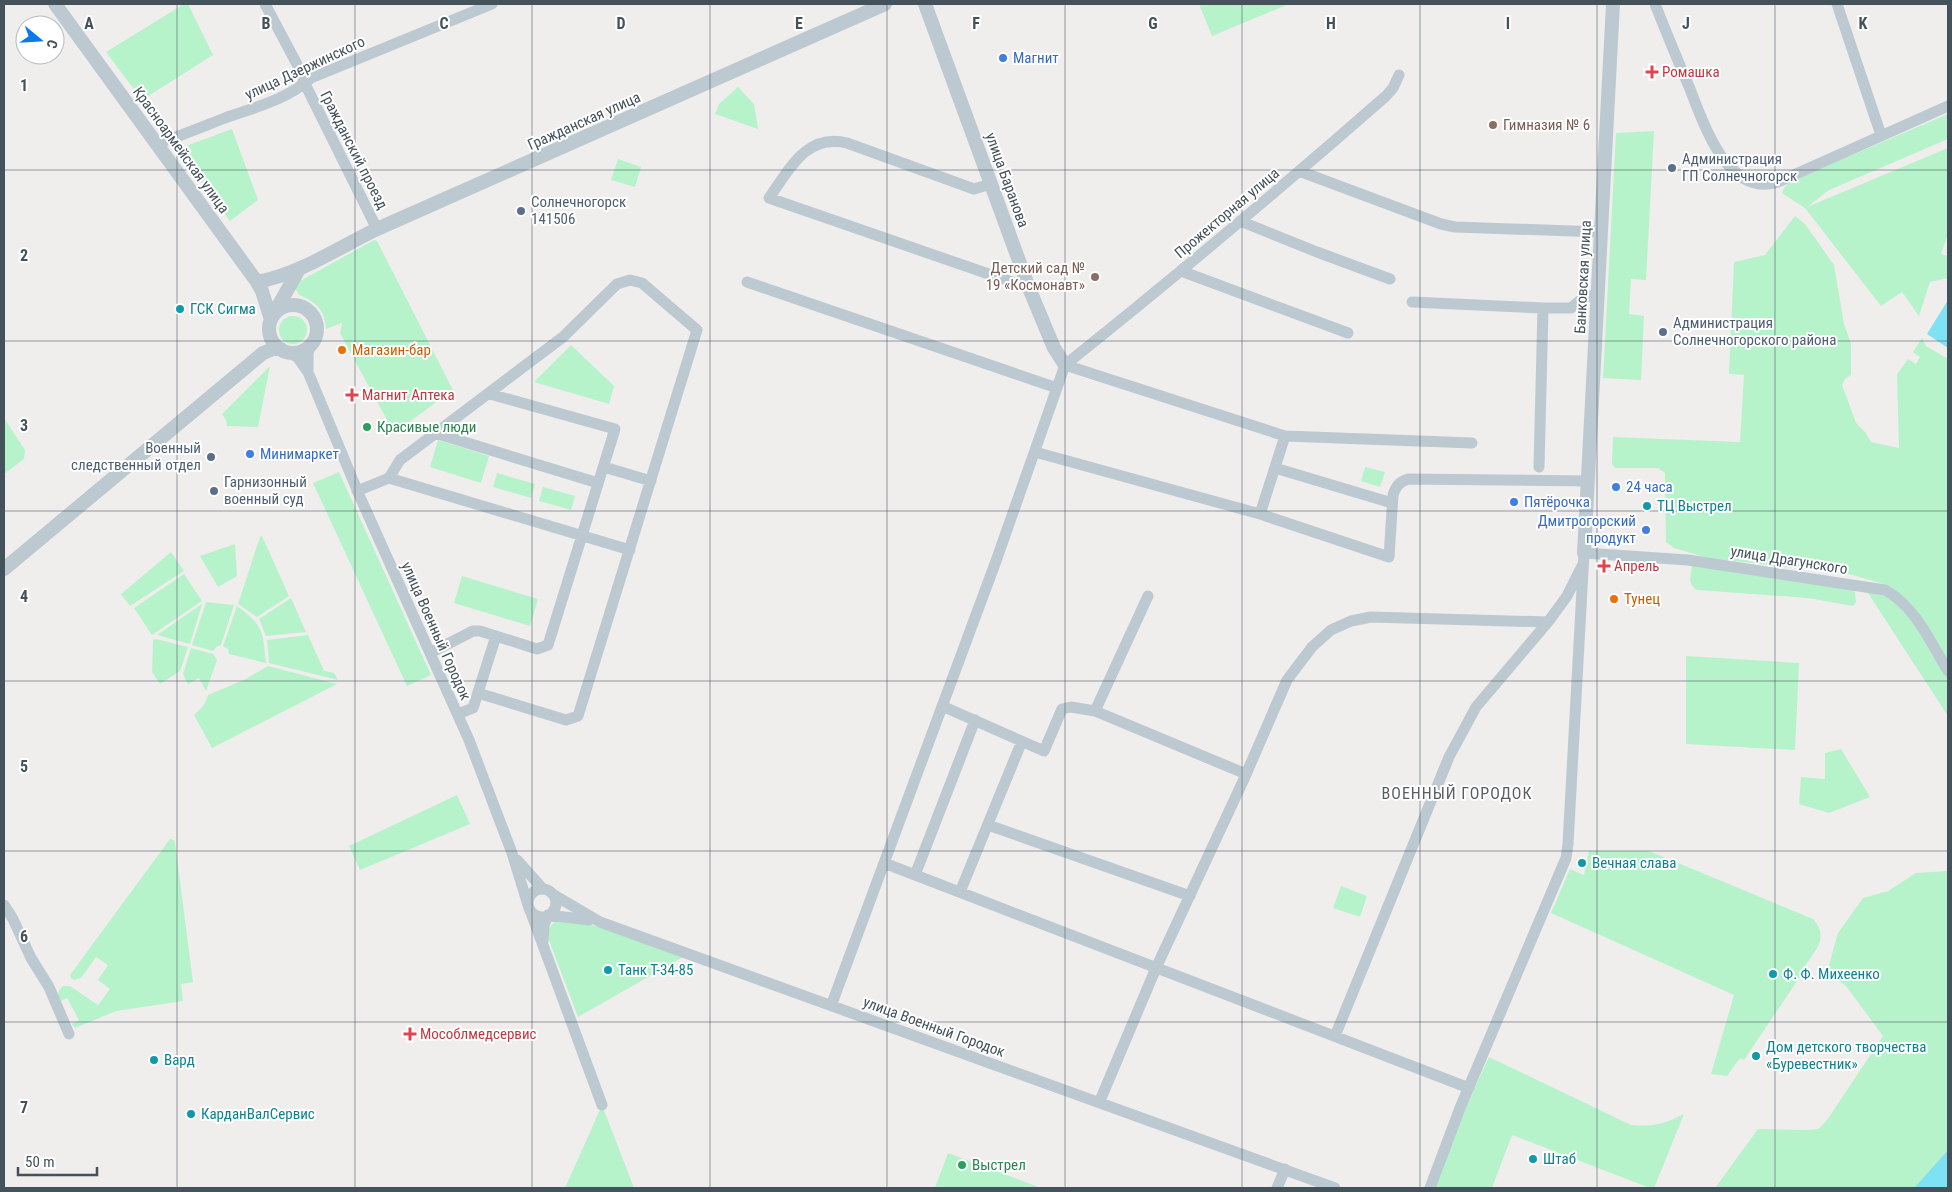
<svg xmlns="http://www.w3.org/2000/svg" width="1952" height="1192" font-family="'Roboto Condensed',sans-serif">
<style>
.green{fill:#b6f3ca}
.water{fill:#7fe2f4}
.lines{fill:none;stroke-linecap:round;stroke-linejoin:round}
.minor{stroke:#bcc9d1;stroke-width:11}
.tertiary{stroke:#bcc9d1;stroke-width:14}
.grid{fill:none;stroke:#44525c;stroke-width:1;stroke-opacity:0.55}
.shop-dot{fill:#3f7fe0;stroke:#fff;stroke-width:2}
.health-dot{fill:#e0444e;stroke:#fff;stroke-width:2}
.education-dot{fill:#8d6e63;stroke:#fff;stroke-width:2}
.service-dot{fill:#5c6f8a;stroke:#fff;stroke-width:2}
.culture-dot{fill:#0f9aa8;stroke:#fff;stroke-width:2}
.food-dot{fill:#e8710a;stroke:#fff;stroke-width:2}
.leisure-dot{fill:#2e9e5b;stroke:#fff;stroke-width:2}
.labels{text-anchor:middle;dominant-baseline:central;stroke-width:4;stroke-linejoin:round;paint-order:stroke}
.shop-label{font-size:15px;fill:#366cbe;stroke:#fff;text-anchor:start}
.street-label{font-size:15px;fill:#44525c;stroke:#fff}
.health-label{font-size:15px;fill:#be3a42;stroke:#fff;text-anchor:start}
.education-label{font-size:15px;fill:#785e54;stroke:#fff;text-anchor:start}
.service-label{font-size:15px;fill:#4e5e75;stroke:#fff;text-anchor:start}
.culture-label{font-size:15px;fill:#0d838f;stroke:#fff;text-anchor:start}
.food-label{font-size:15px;fill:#c56008;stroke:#fff;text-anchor:start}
.leisure-label{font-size:15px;fill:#27864d;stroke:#fff;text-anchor:start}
.neighbourhood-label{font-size:16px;letter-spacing:1px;fill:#595e63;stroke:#fff}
.grid-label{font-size:16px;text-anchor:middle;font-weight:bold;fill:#44525c;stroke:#fff;stroke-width:4;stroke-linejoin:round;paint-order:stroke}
</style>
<rect width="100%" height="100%" fill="#f0eded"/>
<path class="green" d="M184,4h4l25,51 -71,45 -36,-48z
M1199,4h90l-77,32z
M738,87l16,17 4,25 -43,-15 4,-10z
M1948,114v25l-119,51 -22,17 141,-59v86l-7,20 7,2v22l-18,4 -11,34 -17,-24 -21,14 -76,-98 -23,-15 2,-5 5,-6z
M232,129l26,71 -28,21 -52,-72z
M1654,131l-8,149 -15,-1 -2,35 15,2 -3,64 -38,-2 13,-245z
M618,159l23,8 -6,20 -24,-7z
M1795,216l10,8 29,41 10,59 7,20v31l-6,4 -3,6 14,38 9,9 6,10 28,6 -2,-74 11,-15 8,5 4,-7 -7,-5 9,-14 4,8 22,13v305l-48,-70 -13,-9 -38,-11 -141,-16 -34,-10 -8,-6 -1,-69 -7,-5h-43l-3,-4 1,-27 127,5 4,-67 -15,-1 5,-112 31,-7z
M374,240l3,1 76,149 -59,43 -54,-100 2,-10 -16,6c-1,-19 -10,-27 -27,-34l-4,-7 5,-7z
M279 330a14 14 0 1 1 28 0a14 14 0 1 1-28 0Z
M571,345l43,41 -5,18 -75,-22z
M270,366l-12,61 -31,-1 -1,-6 -4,-6z
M4,418l21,32 -1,9 -20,15z
M438,440l51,16 -8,27 -51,-16z
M1365,467l20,5 -5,15 -19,-6z
M339,472l92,203 -24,11 -94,-203z
M497,473l38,11 -4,14 -38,-11z
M543,487l32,9 -4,14 -32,-9z
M262,536l27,60 -32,21 -19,-13 22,-67z
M235,544l2,32 -19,11 -18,-31z
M171,552l13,19 -54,35 -9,-12z
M1692,566l157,22 6,4 1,10 -3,4 -45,-8 -111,-8c-9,-5 -7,-14 -5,-24z
M184,574l18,27 -50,34 -18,-27z
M462,576l76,23 -8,27 -76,-23z
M1866,590l26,7 23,28 33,52v39z
M291,598l15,34 -40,4 -7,-17z
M206,602l28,3 -13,40 -5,2 -3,4 -21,-6z
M202,604l-12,40 -33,-9z
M237,606c26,19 26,25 29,57l-37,-9 -1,-5 -5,-3z
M308,635l16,36 10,2 4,7 -69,-17 -2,-23z
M156,639l32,8 -8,24 -20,13 -8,-12 1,-32z
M191,648l22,6 4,6 -11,31 -7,-13 -11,6 -5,-10z
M1686,656l113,7 -4,87 -109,-6z
M268,666l69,18 -125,64 -18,-33 10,-10 4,-10 36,-15z
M1841,749l29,48 -41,16 -30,-9 2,-27 24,2v-26z
M457,795l13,29 -110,46 -11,-24z
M170,839l4,1 1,3 18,139 -12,2 2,17 -67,10 -41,17 -3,-4 7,-4 -12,-22 -6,3c-4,-6 -4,-10 2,-15h7l28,19 12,-16 -12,-9 10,-15 -12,-8 -15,21 -7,2 -3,-2 -1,-3z
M1589,851h60l164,68c20,23 -5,35 -12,56l-57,85 -4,-2 -13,18 -16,-2 23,-79 -183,-82 19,-44 14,6z
M1948,871v279l-34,38h-199l43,-59 51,1 9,-1 9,-9 56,-84 -37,-50 -19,-14 11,-39 25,-35 25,-7 28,-18z
M1341,886l26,10 -7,21 -27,-9z
M567,918l45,13 71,26 -105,60 -31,-82c3,-12 8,-14 20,-17z
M1489,1057l142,68c21,2 34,-1 53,-11l-30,74h-4l-138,-53 -20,53h-57l30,-79z
M602,1105l32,83h-69z
M948,1153l93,35h-106z"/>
<path class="water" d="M1948,300v48l-21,-14z
M1948,1150v38h-34z"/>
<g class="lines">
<path class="minor" d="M265,4l34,64 6,16 72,145
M1655,4c11,28 23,57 35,85 9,24 24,64 43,81 12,12 28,18 45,12l170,-76
M1837,4l44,131
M157,144c23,-8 45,-17 68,-26 31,-11 61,-18 86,-40l181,-74
M1299,171l142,53 14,3 146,5
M991,184l-17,5 -127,-46c-41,-10 -58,27 -78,55l260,90
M1240,221l77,31 73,27
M1181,271l167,62
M747,282l310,106
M1412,302l131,6
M289,352l9,6 10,14 52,125 109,243 43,113 16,52
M1065,365c109,-87 216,-177 321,-269l7,-8 6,-13
M1065,365l220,71 187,7
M308,372v-18l2,-9
M435,433l163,50
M1035,452l225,62 129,43 4,-62c3,-9 6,-13 15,-16l180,2
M604,467l47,14
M1539,467l4,-159h28l12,-10 15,-4
M1275,468l117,35
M389,478l241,72
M357,491l32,-13 11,-18 163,-123 54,-53 13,-4 12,3 55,47 -119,386 -12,4 -88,-27
M1260,514l25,-78
M430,653l43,-22h7l57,18 11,-4 67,-216 -125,-35
M942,706l102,45 18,-42 9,-2 24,4 151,63
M1095,711l53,-115
M458,714l15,-6 23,-72
M988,825l202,71
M517,860l25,28
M884,863l585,225
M915,875l60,-155
M528 903a14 14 0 1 1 28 0a14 14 0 1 1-28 0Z
M960,892l62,-151
M554,895l46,27 735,266
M4,905l9,14 18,39 18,29 20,47
M530,910l72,195
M543,942l1,-17 4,-10 41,5
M831,1006l165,-445 69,-196
M1335,1036l114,-279 27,-50 72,-85 19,-26 15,-30
M1099,1103l57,-135 88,-189 43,-99 25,-33 19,-17 20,-9 20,-4 177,5
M1277,1188l8,-19
M1430,1188l30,-80 106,-250 2,-14 16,-291 104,7 197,30c30,16 46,53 63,81"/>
<path class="tertiary" d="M55,4l202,278 5,9 9,29
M925,4l104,284 25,60 11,17
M257,282c43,-8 81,-34 120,-53l508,-225
M269 329a24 24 0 1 1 48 0a24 24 0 1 1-48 0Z
M275,312l24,-43
M1584,553l29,-549
M4,569l259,-216 10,-4h8"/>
</g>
<path class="grid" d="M177,4v1184M355,4v1184M532,4v1184M710,4v1184M887,4v1184M1065,4v1184M1242,4v1184M1420,4v1184M1597,4v1184M1775,4v1184M4,170h1944M4,341h1944M4,511h1944M4,681h1944M4,851h1944M4,1022h1944"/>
<g class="shop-dot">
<circle cx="1003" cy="58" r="5"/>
<circle cx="250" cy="454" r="5"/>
<circle cx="1616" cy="487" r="5"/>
<circle cx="1514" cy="502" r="5"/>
<circle cx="1646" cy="530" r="5"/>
</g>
<g class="health-dot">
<path d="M1649.5 64.5h5v5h5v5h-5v5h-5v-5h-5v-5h5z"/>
<path d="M349.5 387.5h5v5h5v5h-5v5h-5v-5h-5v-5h5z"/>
<path d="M1601.5 558.5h5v5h5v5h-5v5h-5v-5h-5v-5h5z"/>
<path d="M407.5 1026.5h5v5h5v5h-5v5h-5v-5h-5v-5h5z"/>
</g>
<g class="education-dot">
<circle cx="1493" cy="125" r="5"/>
<circle cx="1095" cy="277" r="5"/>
</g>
<g class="service-dot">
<circle cx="1672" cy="168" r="5"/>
<circle cx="521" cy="211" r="5"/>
<circle cx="1663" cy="332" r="5"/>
<circle cx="211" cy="457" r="5"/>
<circle cx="214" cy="491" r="5"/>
</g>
<g class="culture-dot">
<circle cx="180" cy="309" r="5"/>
<circle cx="1647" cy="506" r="5"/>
<circle cx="1582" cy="863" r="5"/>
<circle cx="608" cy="970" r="5"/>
<circle cx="1773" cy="974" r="5"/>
<circle cx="1756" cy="1056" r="5"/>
<circle cx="154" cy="1060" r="5"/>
<circle cx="191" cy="1114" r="5"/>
<circle cx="1533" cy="1159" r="5"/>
</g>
<g class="food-dot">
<circle cx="342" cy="350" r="5"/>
<circle cx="1614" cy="599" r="5"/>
</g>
<g class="leisure-dot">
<circle cx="367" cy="427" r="5"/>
<circle cx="962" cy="1165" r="5"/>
</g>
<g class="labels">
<g class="shop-label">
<text x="1013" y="58">Магнит</text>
<text x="260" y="454">Минимаркет</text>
<text x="1626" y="487">24 часа</text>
<text x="1524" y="502">Пятёрочка</text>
<text x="1636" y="521" text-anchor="end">Дмитрогорский<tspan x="1636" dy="17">продукт</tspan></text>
</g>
<g class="street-label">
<text transform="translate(305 68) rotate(-25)">улица Дзержинского</text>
<text transform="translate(584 121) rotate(-24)">Гражданская улица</text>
<text transform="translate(181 150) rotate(54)">Красноармейская улица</text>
<text transform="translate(354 150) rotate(63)">Гражданский проезд</text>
<text transform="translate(1007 180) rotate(70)">улица Баранова</text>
<text transform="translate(1227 213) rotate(-40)">Прожекторная улица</text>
<text transform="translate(1583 277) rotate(-87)">Банковская улица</text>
<text transform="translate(1789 560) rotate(9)">улица Драгунского</text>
<text transform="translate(436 631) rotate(66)">улица Военный Городок</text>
<text transform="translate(934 1027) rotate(20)">улица Военный Городок</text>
</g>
<g class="health-label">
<text x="1662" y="72">Ромашка</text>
<text x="362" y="395">Магнит Аптека</text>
<text x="1614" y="566">Апрель</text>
<text x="420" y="1034">Мособлмедсервис</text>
</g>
<g class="education-label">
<text x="1503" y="125">Гимназия № 6</text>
<text x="1085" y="268" text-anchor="end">Детский сад №<tspan x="1085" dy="17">19 «Космонавт»</tspan></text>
</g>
<g class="service-label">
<text x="1682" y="159">Администрация<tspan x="1682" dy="17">ГП Солнечногорск</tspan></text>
<text x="531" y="202">Солнечногорск<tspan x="531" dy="17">141506</tspan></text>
<text x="1673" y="323">Администрация<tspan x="1673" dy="17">Солнечногорского района</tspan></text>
<text x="201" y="448" text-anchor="end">Военный<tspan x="201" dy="17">следственный отдел</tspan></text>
<text x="224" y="482">Гарнизонный<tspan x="224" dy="17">военный суд</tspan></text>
</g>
<g class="culture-label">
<text x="190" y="309">ГСК Сигма</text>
<text x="1657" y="506">ТЦ Выстрел</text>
<text x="1592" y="863">Вечная слава</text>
<text x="618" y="970">Танк Т-34-85</text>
<text x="1783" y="974">Ф. Ф. Михеенко</text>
<text x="1766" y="1047">Дом детского творчества<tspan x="1766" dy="17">«Буревестник»</tspan></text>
<text x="164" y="1060">Вард</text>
<text x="201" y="1114">КарданВалСервис</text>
<text x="1543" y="1159">Штаб</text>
</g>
<g class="food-label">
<text x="352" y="350">Магазин-бар</text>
<text x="1624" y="599">Тунец</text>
</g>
<g class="leisure-label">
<text x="377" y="427">Красивые люди</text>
<text x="972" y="1165">Выстрел</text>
</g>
<g class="neighbourhood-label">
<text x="1457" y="793">ВОЕННЫЙ ГОРОДОК</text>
</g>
</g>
<g class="grid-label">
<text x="89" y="29">A</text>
<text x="266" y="29">B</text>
<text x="444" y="29">C</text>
<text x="621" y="29">D</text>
<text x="799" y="29">E</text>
<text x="976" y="29">F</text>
<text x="1153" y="29">G</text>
<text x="1331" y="29">H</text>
<text x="1508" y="29">I</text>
<text x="1686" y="29">J</text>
<text x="1863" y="29">K</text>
<text x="24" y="91">1</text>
<text x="24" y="261">2</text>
<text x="24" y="431">3</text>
<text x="24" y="602">4</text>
<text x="24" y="772">5</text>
<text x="24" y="942">6</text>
<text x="24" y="1113">7</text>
</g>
<rect width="1952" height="1192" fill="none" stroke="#44525c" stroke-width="10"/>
<g transform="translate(40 40) rotate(108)"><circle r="24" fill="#ffffff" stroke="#b4babe"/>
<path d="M0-4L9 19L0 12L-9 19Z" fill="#077af0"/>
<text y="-8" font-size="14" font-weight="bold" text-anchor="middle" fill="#44525c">С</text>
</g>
<path d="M18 1167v8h79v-8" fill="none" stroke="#44525c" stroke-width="2.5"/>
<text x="25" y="1167" font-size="15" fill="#44525c" stroke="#ffffff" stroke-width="4" paint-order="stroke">50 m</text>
</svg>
